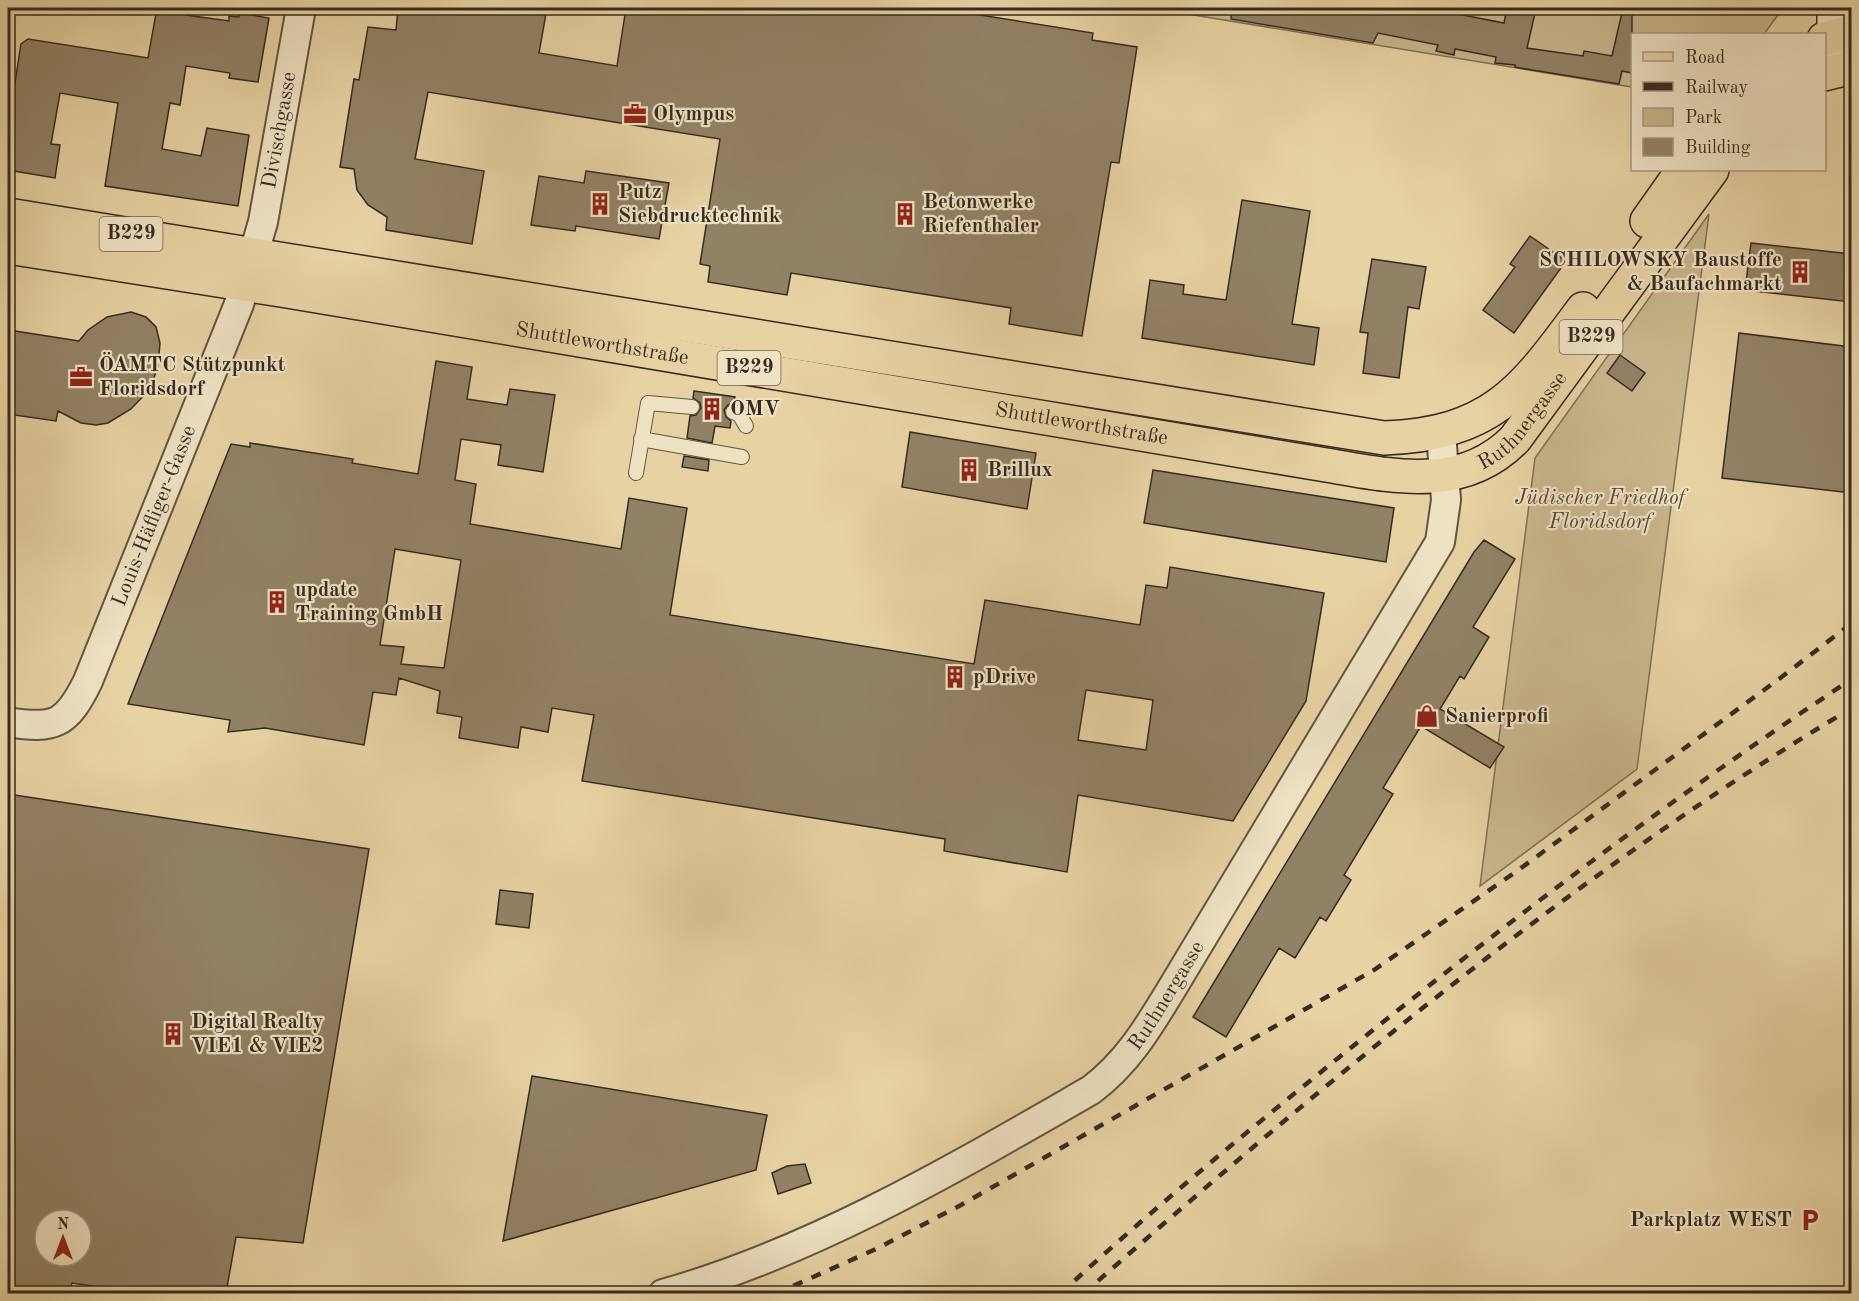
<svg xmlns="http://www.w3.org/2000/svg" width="1859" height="1301" font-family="'Old Standard TT',serif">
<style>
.green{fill:#c9b68d;stroke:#7f7058;stroke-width:1.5}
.building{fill:#928265;stroke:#352b22;stroke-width:1.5;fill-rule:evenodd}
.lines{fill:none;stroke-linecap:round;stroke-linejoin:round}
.lane-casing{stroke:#625542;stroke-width:16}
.street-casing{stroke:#625542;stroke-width:32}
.secondary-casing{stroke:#352b22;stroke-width:36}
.primary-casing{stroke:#352b22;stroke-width:36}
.lane{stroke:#efe2c3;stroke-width:14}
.street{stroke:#efe2c3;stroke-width:28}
.secondary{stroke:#efe2c3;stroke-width:33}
.primary{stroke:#e7d2a3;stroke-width:33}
.rail{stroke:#352b22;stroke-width:4.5;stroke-dasharray:10 10;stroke-linecap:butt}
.labels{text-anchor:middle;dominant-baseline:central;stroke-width:4.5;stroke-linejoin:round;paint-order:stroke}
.shield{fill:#efe2c3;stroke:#6d6252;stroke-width:1.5}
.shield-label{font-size:20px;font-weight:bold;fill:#352b22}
.poi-label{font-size:21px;font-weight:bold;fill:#352b22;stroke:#efe2c3;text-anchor:start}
.street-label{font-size:21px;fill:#352b22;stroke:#efe2c3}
.park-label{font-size:21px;font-style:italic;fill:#534737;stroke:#efe2c3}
</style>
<rect width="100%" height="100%" fill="#e7d2a3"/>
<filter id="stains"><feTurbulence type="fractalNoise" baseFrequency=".00333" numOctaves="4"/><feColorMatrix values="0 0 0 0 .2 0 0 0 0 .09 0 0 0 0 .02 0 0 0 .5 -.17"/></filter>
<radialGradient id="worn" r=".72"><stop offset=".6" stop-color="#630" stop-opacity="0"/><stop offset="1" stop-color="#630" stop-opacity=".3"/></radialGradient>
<path class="green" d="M1151,8h632l-19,26h-132v53z
M1709,214l-72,555 -157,117 55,-428z"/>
<path class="building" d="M157,8h30l-1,7 43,6v-5l10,1v-4l30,5 -11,64 -29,-4 1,-5 -44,-7 -6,39 -10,-2 -8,46 39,7 6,-28 42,7 -11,71 -133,-20 13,-83 -58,-10 -9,51 9,1 -5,33 -47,-8v-42l13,-84 7,-5 120,19z
M398,8h149l-8,45 78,13 9,-58h310l157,25 -1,7 45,7 -18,116 -8,-1 -29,174 -73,-12 2,-16 -220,-35 -4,22 -79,-13 2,-16 -10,-2 20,-125 -292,-47 -13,67 69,12 -12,73 -86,-14 1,-13 -19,-12 -11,-15 -3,-21 -14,-2 14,-88 5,1 9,-53 28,3z
M1232,8h82l26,4v-4h87l77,15 3,-15 28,5 -8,35 56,8 1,-5 28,5 11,-48h9v65l-10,-2 -3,13 -93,-15 -11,-2v-2l-20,-2 1,-6 -41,-8 -1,6 -18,-4 2,-6 -60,-12 -5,10 -142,-24z
M586,171l83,12 -10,56 -83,-13 -1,5 -44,-6 8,-49 45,7z
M1242,200l68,11 -18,113 27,4 -5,37 -172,-27 8,-58 34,5 -1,9 43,6z
M1530,236l36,25 -52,72 -31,-23 32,-43 -5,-3z
M1751,243l100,11v48l-106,-12z
M1372,259l54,8 -7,42 -11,-2 -9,71 -36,-5 5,-40 -8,-1z
M131,312l15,5 10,10 4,16 -2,23 -8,23 -19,20 -23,14 -12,2 -15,-2 -23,-12 -2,10 -48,-7v-84l71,11 9,-11 19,-13z
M1739,333l112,14v146l-129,-15z
M1620,355l25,18 -13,18 -25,-18z
M436,361l36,6 -5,32 40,6 3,-16 45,6 -12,77 -45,-7 3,-20 -40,-6 -6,41 21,4 -6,40 151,25 8,-51 58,10 -17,107 304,49 11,-64 155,25 6,-40 21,3 3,-21 154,26 -18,108 -73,120 -155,-26 -11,77 -123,-21 1,-12 -363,-58 12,-66 -42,-7 -4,24 -27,-5 -3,21 -59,-10 3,-21 -25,-4 3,-22 -41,-13 -3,17 -23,-3 -9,53 -99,-17 -37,4 2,-12 -102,-16 103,-260 19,3v-4l103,16 -1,4 66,11zM395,549l66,11 -17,108 -43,-4 3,-17 -24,-2zM1086,690l67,10 -7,50 -68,-10z
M694,391l41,6 -1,6 -6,2 -4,5 2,7 5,4 -1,7 -15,-2 -3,17 -25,-5 3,-22 6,-1 5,-7 -1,-5 -7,-5z
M910,432l126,21 -9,56 -125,-22z
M684,456l25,4 -1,11 -26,-4z
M1153,470l241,38 -8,54 -242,-39z
M1484,540l31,19 -42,68 16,10 -25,42 -4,-3 -20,33 64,38 -14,21 -69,-42 -38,62 10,6 -49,81 7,5 -25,41 -6,-4 -25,41 -16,-10 -53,89 -33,-20 281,-465z
M8,794l361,55 -66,394 -67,-6 -10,56h-88l-66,-10 -3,10h-13l-48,-8zM45,1220h36v36h-36z
M500,890l33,4 -4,34 -33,-4z
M532,1076l235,39 -11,55 -253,71z
M805,1164l6,19 -33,11 -6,-21 15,-7z"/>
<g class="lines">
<g class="lane-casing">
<path id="lane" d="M733,412l6,2 7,12
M641,439l101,18
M636,473l12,-70 44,4"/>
</g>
<g class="street-casing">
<g id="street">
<path id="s1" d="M8,722c47,8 59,2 80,-41l151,-377 24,-82 38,-214"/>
<path id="s2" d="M663,1294c152,-43 292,-126 428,-204 36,-27 57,-62 80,-100l269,-448 6,-42 -5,-68"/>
</g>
</g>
<g class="secondary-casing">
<path id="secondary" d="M1834,8v17l8,40"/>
</g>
<g class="primary-casing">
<g id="primary">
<path d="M1824,39l28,-7"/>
<path d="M1824,74l28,-7"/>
<path d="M8,215l1376,223c109,-4 139,-48 199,-129"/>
<path d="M1647,221l36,-51"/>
<path id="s3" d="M8,247l279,44 1027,172c70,11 145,33 201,-24l197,-269"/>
</g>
</g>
<use href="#lane" class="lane"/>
<use href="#street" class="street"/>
<use href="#secondary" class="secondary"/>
<use href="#primary" class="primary"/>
<path class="rail" d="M775,1294l101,-45 85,-44 413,-235 143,-99 262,-192 73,-56
M1060,1294c89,-82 183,-159 277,-235 166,-134 337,-263 515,-380
M1083,1294c242,-212 491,-421 769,-586"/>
</g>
<defs>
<g id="office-bare" transform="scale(1.8)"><path d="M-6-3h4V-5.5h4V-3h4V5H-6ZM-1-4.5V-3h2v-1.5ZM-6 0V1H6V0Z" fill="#8f2418" stroke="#efe2c3" stroke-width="2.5" paint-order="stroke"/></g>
<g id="building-bare" transform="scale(1.8)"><path d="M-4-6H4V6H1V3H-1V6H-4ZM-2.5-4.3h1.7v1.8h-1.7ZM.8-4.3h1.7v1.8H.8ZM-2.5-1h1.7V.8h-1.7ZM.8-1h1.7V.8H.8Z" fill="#8f2418" stroke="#efe2c3" stroke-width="2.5" paint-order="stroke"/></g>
<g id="shop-bare" transform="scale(1.8)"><path d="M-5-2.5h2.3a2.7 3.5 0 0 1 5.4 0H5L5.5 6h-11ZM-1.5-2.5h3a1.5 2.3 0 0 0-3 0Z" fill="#8f2418" stroke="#efe2c3" stroke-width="2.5" paint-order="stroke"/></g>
<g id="parking-bare" transform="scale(1.8)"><path d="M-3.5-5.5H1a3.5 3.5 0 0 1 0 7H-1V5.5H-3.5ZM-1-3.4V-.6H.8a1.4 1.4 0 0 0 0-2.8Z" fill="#8f2418" stroke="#efe2c3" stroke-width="2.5" paint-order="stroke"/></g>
</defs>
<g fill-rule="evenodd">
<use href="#office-bare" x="635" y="114"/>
<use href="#building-bare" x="600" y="204"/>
<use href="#building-bare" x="905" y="214"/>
<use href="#building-bare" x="1800" y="272"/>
<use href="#office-bare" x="81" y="377"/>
<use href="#building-bare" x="712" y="409"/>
<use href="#building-bare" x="969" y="470"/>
<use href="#building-bare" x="277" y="602"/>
<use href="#building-bare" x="955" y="677"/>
<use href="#shop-bare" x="1427" y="716"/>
<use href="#building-bare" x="173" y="1034"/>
<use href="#parking-bare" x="1810" y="1220"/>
</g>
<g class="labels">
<g class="shield">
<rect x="99.5" y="217" width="63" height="34" rx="4.5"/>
<rect x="1559.5" y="320" width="63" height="34" rx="4.5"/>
<rect x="717.5" y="351" width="63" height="34" rx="4.5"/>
</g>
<g class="shield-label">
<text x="131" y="234">B229</text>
<text x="1591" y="337">B229</text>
<text x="749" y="368">B229</text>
</g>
<g class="poi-label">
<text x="653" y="114">Olympus</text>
<text x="618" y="192">Putz<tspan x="618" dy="24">Siebdrucktechnik</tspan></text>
<text x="923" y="202">Betonwerke<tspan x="923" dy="24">Riefenthaler</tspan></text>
<text x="1782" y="260" text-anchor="end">SCHILOWSKY Baustoffe<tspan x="1782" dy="24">&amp; Baufachmarkt</tspan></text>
<text x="99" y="365">ÖAMTC Stützpunkt<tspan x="99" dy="24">Floridsdorf</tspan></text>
<text x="730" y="409">OMV</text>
<text x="987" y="470">Brillux</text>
<text x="295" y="590">update<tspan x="295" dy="24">Training GmbH</tspan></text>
<text x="973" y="677">pDrive</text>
<text x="1445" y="716">Sanierprofi</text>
<text x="191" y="1022">Digital Realty<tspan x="191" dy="24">VIE1 &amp; VIE2</tspan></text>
<text x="1792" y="1220" text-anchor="end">Parkplatz WEST</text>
</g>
<g class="street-label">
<text stroke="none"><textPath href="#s1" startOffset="686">Divischgasse</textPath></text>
<text stroke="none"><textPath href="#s3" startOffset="602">Shuttleworthstraße</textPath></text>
<text stroke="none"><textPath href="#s3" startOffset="1554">Ruthnergasse</textPath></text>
<text stroke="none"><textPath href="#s3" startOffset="1088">Shuttleworthstraße</textPath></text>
<text stroke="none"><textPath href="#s1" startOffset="279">Louis-Häfliger-Gasse</textPath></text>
<text stroke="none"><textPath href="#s2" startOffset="597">Ruthnergasse</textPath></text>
</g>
<g class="park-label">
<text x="1600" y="498">Jüdischer Friedhof<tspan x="1600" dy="24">Floridsdorf</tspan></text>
</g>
</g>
<rect width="1859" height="1301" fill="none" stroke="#e7d2a3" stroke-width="30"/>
<rect x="9" y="9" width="1841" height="1283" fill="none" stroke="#352b22" stroke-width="3"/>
<rect x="15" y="15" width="1829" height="1271" fill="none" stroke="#352b22" stroke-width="1.5"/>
<rect x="1631" y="33" width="195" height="138" fill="#efe2c3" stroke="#a59983" stroke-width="1.5"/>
<rect x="1643" y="52" width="30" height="9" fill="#e7d2a3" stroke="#a59983" stroke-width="1.5"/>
<text x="1685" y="63" font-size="18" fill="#352b22">Road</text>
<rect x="1643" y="82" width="30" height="9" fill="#352b22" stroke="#a59983" stroke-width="1.5"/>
<text x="1685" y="93" font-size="18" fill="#352b22">Railway</text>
<rect x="1643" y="108" width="30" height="18" fill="#c9b68d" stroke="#a59983" stroke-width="1.5"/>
<text x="1685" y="123" font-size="18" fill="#352b22">Park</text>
<rect x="1643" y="138" width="30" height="18" fill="#928265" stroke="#a59983" stroke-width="1.5"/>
<text x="1685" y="153" font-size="18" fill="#352b22">Building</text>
<g transform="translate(63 1238)"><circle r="28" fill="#efe2c3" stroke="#a59983" stroke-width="1.5"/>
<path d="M0-4.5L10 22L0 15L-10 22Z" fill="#8f2418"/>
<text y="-9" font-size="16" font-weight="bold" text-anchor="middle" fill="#352b22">N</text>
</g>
<rect width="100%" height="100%" filter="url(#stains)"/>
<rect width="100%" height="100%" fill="url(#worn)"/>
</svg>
